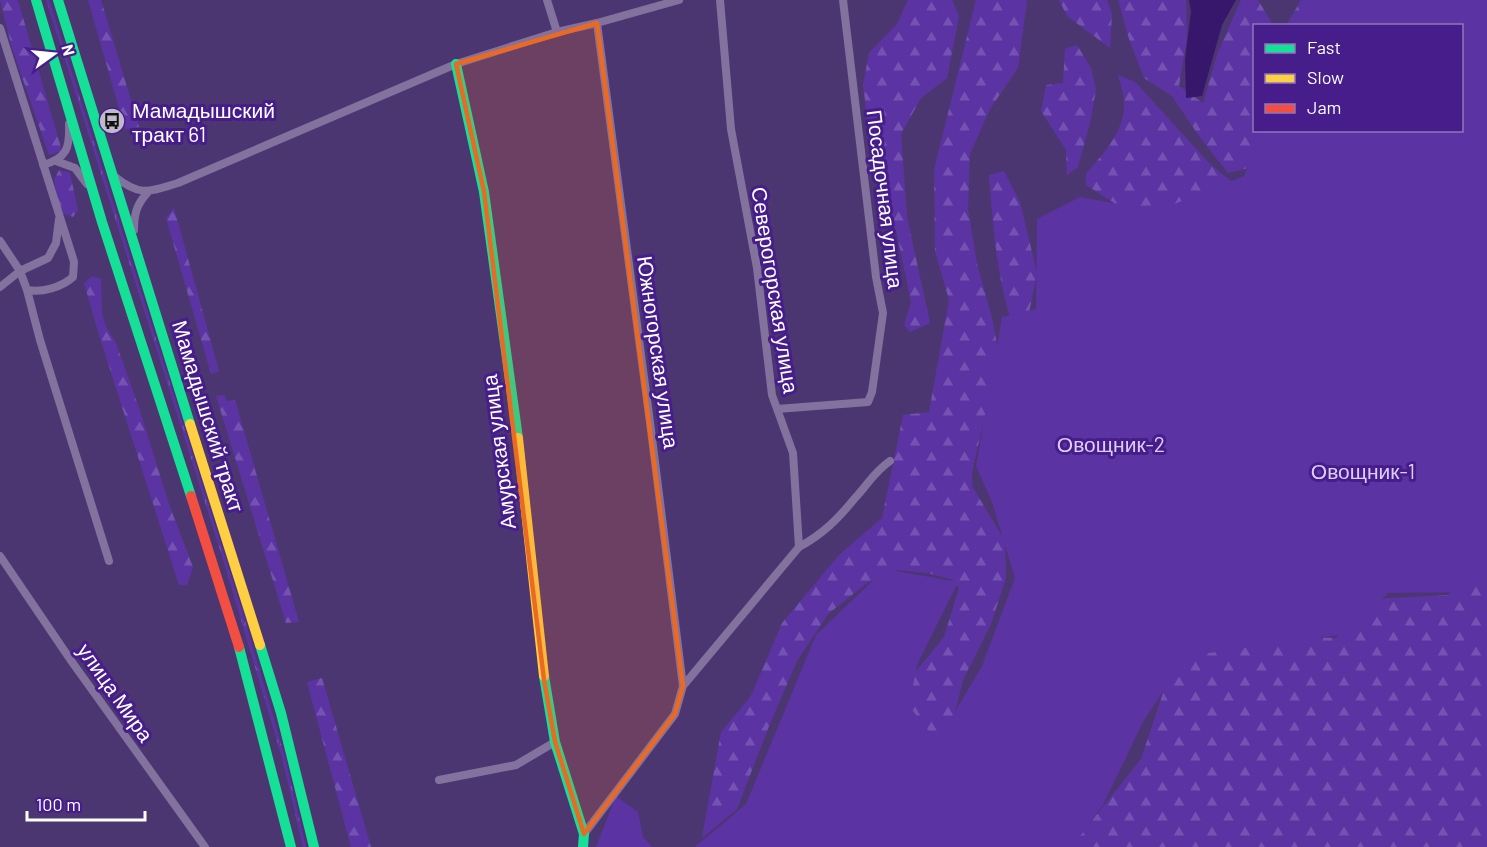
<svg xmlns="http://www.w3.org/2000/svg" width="1487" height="847" font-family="Barlow,sans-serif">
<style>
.grass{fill:url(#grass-tufts)}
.forest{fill:url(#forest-firs)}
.garden{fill:#5c33a3}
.water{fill:#36176b}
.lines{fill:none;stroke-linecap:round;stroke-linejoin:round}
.street{stroke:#83729e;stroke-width:8}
.fast{stroke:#16e098;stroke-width:10}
.slow{stroke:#ffcf43;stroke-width:10}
.jam{stroke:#f24e42;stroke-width:10}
.marked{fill:#ea6a24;fill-opacity:0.2;stroke:#ea6a24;stroke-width:4.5;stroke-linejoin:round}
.labels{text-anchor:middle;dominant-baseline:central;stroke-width:6;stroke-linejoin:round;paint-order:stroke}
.poi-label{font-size:21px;fill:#fff;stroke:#461d8b;text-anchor:start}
.street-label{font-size:21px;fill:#fff;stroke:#461d8b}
.park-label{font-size:21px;fill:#ddcef9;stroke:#461d8b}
</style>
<defs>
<pattern id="grass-tufts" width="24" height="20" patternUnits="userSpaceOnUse" patternTransform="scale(1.5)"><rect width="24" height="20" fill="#5c33a3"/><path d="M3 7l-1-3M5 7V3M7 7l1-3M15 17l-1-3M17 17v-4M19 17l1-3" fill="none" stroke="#7452b1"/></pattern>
<pattern id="forest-firs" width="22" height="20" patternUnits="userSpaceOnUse" patternTransform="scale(1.5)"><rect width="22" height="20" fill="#5c33a3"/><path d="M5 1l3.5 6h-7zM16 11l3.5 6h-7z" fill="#7452b1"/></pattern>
</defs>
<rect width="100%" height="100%" fill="#4c3672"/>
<path class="grass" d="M46,0h3l195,617 41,140 21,90h-3l-21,-89 -57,-192z"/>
<path class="forest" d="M0,0h17l2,4 43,147 -13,4 -37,-107z
M88,0h13l38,127 -14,2z
M908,0h44l7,16 -12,62 -26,20 -20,36 6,83 23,106 -20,9 -6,-7 7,-23 -14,-68 -23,-64 -11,-85 6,-32 28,-29z
M976,0h51l-9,68 -28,41 -20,45 -2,55 9,55 15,54 7,36 -27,118v14l33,55 1,37 -15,46 -28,56 -14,56 -15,15 -19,-26 -11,-28 4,-16 36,-44 15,-49 -8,-9 -24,-6 -31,-3 -29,13 -39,31 -31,47 -28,65 -32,83 -35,29 19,-106 30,-36 31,-73 58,-69 42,-36 21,-103 26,-3 20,-112 -14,-49 -1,-81z
M1059,0h48l5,14 -2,34 -43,-32z
M1118,0h68l1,38 -8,48 24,17 15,-51 23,-52h17l15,25 -19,1v104l11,1 -16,37 -21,5 -29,-37 -27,-40 -28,-18 -15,-39z
M1301,0h18l-10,25 -23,1z
M1077,45l14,23 5,22 -6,33 -12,44 -11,8 -1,-25 -25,-39 5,-26 17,-2 2,-34z
M1118,75l17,7 75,82 22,18 -82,44 -64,-41v-11c18,-21 41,-45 38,-75 -1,-8 -4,-17 -6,-24z
M59,170l11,3 8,37 -5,7 -12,-4 -7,-33z
M1004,171l16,31 17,71 -8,40 -18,7c-15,-47 -18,-96 -22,-145z
M174,208l45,163 -8,3 -45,-156z
M92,276l9,3 1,35 4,13 10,16 23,65 30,96 24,63 -6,18h-8l-80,-250 -15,-52z
M224,395l3,6 8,-1 64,222 -13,1 -70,-227z
M1487,562v285h-416l70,-88 24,-72 -40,-33 176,-17 35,1 36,-39 76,-4z
M322,678l49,169h-20l-44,-165z"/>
<path class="garden" d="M1314,0h173v576l-18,16 -81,1 -42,41 -159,22 -43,64 -41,85 -31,42h-377l51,-43 70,-169 69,-66 73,13 -41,83 -8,41 28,36 45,-76 33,-88 -23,-76 -16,-36 26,-149 34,-8 1,-90 43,-22 77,14 87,-35 19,-45 199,-1v-104l-158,-1z
M616,796l22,16 5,25 9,10h-56z"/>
<path class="water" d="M1189,0h47l-14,25 -20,71 -16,2 -1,-38 6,-49z"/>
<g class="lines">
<path class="street" d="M547,0l10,32
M720,0l11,129 26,139 15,127 21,58 6,94
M597,23l54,407 32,256
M0,28l71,224 3,10 -1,15c-11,10 -31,16 -46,13l-7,-19 -20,-30
M56,161l19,7 12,16
M43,165c24,-7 27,-17 26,-41
M114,176c26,21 35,16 64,7l278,-119 101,-32 40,-9 82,-23
M134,230c0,-17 3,-26 14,-38
M0,287l20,-16 28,-13 8,-15 3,-24
M27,290l13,50 69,221
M777,409l91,-7 4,-10 11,-79 -7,-36 -33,-277
M0,556l72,106 133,185
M439,780l77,-15 39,-23
M584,834l91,-120 8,-28 116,-139c24,-13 39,-28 56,-49 13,-14 19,-26 35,-37"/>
<path class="fast" d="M36,0l66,222 89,274
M58,0l132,424
M456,64l28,128 34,246
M260,645l21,68 33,134
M239,647l52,200
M544,676l11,66 29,92 -1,13"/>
<path class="slow" d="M190,424l70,221
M518,438l26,238"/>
<path class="jam" d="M191,496l48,151"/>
</g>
<path class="marked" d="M597,23l86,663 -8,28 -91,120 -29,-92 -11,-62 -60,-488 -28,-128z"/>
<defs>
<g id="bus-disc" transform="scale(1.35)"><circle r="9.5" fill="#c0b9ce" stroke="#461d8b"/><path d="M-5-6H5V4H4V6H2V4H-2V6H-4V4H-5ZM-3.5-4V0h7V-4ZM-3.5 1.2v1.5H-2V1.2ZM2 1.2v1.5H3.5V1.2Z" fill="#111"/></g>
</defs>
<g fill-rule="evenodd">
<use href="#bus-disc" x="112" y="121"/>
</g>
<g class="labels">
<g class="poi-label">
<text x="132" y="109">Мамадышский<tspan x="132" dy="24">тракт 61</tspan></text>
</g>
<g class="street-label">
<text transform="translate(886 199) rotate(83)">Посадочная улица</text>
<text transform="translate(776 290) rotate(81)">Северогорская улица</text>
<text transform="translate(659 352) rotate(82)">Южногорская улица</text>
<text transform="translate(209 416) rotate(73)">Мамадышский тракт</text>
<text transform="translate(498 452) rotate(-97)">Амурская улица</text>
<text transform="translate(116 692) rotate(55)">улица Мира</text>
</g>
<g class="park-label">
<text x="1111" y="443">Овощник-2</text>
<text x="1363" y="470">Овощник-1</text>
</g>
</g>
<rect x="1253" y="24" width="210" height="108" fill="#461d8b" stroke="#9077b9" stroke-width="1.5"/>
<rect x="1265" y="44" width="30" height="9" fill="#16e098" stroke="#9077b9" stroke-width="1.5"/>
<text x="1307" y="54" font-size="18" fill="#ffffff">Fast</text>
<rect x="1265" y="74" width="30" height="9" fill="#ffcf43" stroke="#9077b9" stroke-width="1.5"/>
<text x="1307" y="84" font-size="18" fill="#ffffff">Slow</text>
<rect x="1265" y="104" width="30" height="9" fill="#f24e42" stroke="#9077b9" stroke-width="1.5"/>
<text x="1307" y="114" font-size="18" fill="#ffffff">Jam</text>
<g transform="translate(54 54) rotate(75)" stroke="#461d8b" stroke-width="4.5" paint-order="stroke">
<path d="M0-4.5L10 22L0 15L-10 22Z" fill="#ffffff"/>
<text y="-9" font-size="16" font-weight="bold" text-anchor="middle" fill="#ffffff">N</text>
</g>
<path d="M27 811v9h118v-9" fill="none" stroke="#ffffff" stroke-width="3"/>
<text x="36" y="811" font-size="18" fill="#ffffff" stroke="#461d8b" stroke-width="4.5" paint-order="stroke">100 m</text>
</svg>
